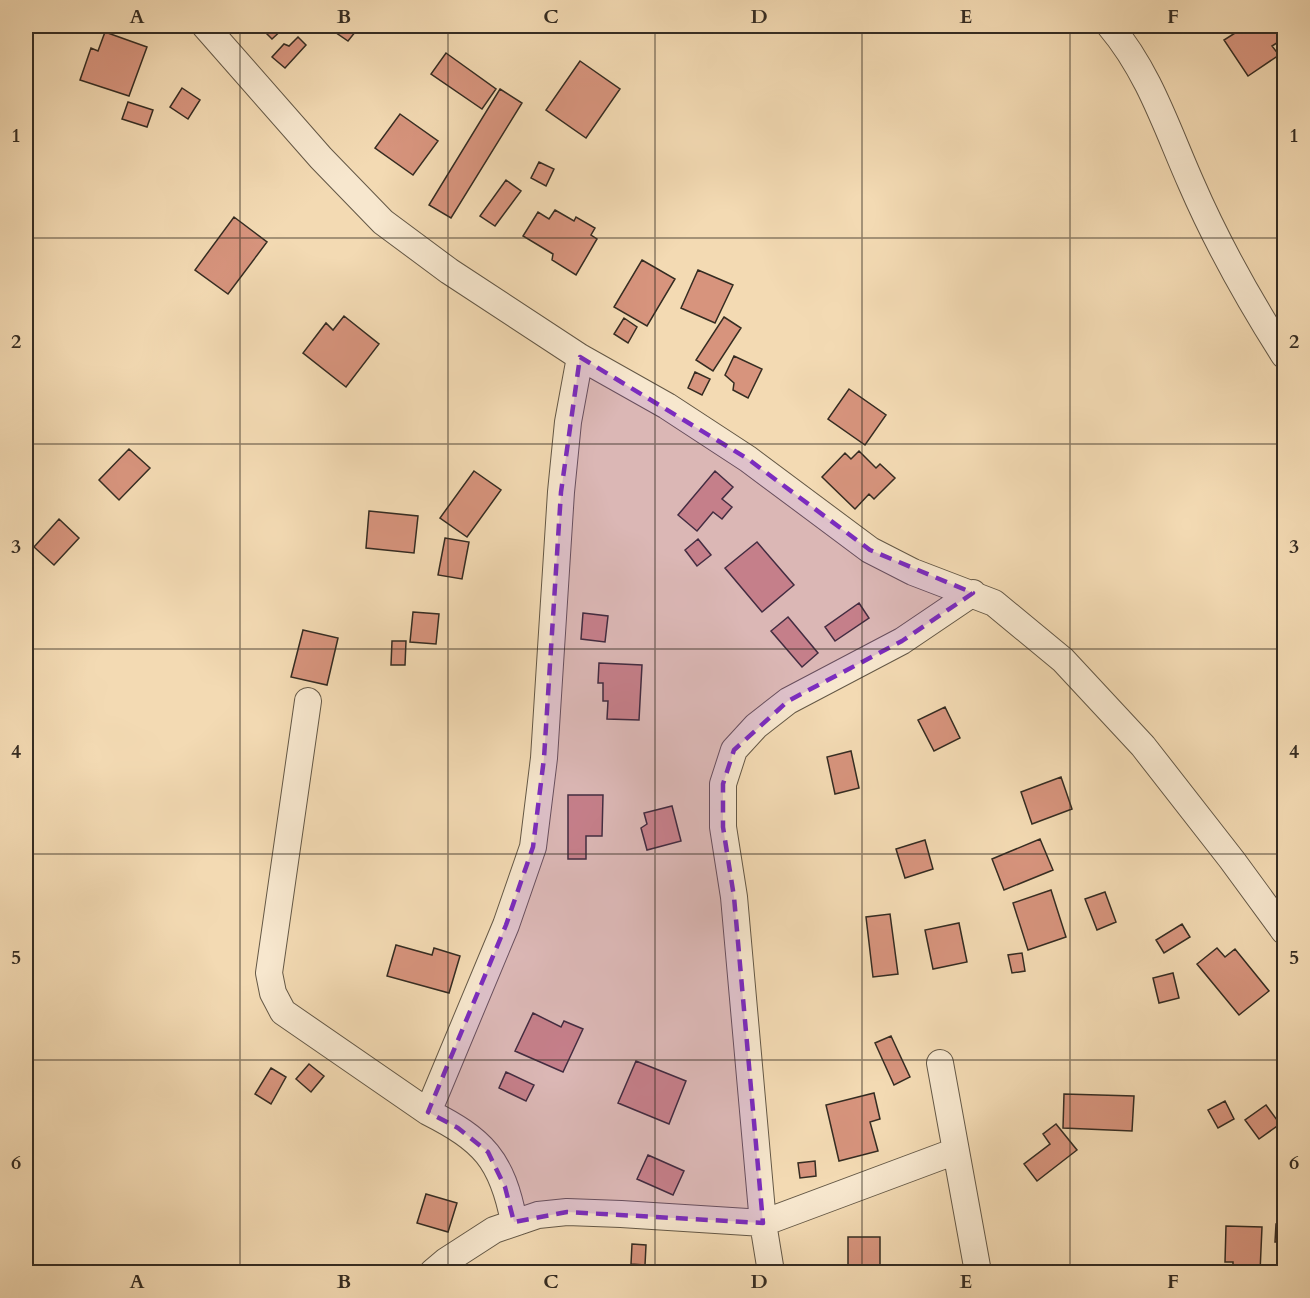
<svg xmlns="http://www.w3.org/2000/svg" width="1310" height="1298" font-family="Cardo,serif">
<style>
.building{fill:#d7947d;stroke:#352c22;stroke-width:1.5}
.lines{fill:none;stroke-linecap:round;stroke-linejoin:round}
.minor-casing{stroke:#645846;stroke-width:28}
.minor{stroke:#f7e7ce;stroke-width:26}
.marked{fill:#7b2cbf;fill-opacity:0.2;stroke:#7b2cbf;stroke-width:4.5;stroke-dasharray:12 8;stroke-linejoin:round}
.grid{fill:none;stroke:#352c22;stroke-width:1.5;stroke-opacity:0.55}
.neatline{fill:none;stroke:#352c22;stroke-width:2}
.grid-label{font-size:20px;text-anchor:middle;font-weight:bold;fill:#352c22}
</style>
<rect width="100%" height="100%" fill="#f3dab3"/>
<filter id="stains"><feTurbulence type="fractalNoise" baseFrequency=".00333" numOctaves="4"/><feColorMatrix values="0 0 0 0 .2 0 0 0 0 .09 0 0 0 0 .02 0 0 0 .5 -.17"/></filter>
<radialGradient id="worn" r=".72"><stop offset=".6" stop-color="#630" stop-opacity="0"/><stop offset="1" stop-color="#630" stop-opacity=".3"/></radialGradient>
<path class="building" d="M259,26h27l-14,13z
M335,26h25l-12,15 -16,-11z
M1246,26h38v6l-4,3 3,4 -11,7 7,9 -31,21 -24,-36z
M105,32l42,15 -18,49 -49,-16 11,-32 7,3z
M298,37l8,8 -21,23 -13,-11 12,-13 5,2z
M446,53l50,36 -14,20 -51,-35z
M580,61l40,28 -34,49 -40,-28z
M182,88l18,12 -12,19 -18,-12z
M500,89l22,14 -71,115 -22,-13z
M128,102l25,8 -6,17 -25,-8z
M400,114l38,27 -25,34 -38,-27z
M539,162l15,7 -8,17 -15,-8z
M506,180l15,11 -26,35 -15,-10z
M555,210l19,11 2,-4 19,11 -4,7 6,4 -21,36 -24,-15 1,-6 -30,-18 15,-24 11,7z
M234,217l33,25 -39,52 -33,-24z
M642,260l33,19 -28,47 -33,-19z
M698,270l35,15 -18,38 -34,-15z
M344,316l35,28 -33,43 -43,-34 23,-30 7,7z
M724,317l17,11 -28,43 -17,-11z
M624,318l13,9 -9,16 -14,-9z
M734,356l28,13 -14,29 -15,-8 1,-7 -9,-8z
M695,372l15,7 -8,16 -14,-7z
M849,389l37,26 -21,30 -37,-26z
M129,449l21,19 -31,32 -20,-20z
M859,451l17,17 4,-4 15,14 -21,21 -5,-5 -14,15 -33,-32 23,-24 6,6z
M474,471l27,19 -34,47 -27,-19z
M715,471l18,16 -11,12 10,8 -10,12 -9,-7 -16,19 -19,-16z
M369,511l49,5 -4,37 -48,-5z
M59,519l20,19 -25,27 -20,-18z
M445,538l24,4 -7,37 -24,-4z
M698,539l13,16 -14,11 -12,-16z
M757,542l37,43 -32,27 -37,-44z
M859,603l10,15 -34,23 -10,-14z
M413,612l26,2 -3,30 -26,-2z
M583,613l25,3 -3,26 -24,-3z
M788,617l30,36 -16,14 -31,-36z
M303,630l35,8 -11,47 -36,-8z
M392,641h14l-1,24h-14z
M599,663l43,2 -3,55 -32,-1 1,-18h-5v-18h-5z
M945,707l15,31 -26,13 -16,-31z
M851,751l8,37 -24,6 -8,-37z
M1061,777l11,32 -40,15 -11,-32z
M568,795h35l-1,41h-16v23h-18z
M672,806l9,35 -34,9 -6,-22 6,-4 -3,-11z
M1040,839l13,31 -49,20 -12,-31z
M925,840l8,29 -28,9 -9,-29z
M1051,890l15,47 -38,13 -15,-47z
M1105,892l11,30 -19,8 -12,-31z
M890,914l8,60 -25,3 -7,-60z
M959,923l8,39 -34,7 -8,-39z
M1182,924l8,13 -26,16 -8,-13z
M396,945l36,10 2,-7 26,8 -11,37 -62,-17z
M1217,948l8,9 10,-8 34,42 -30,24 -42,-51z
M1022,953l3,18 -13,2 -4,-18z
M1173,973l6,25 -20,5 -6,-25z
M533,1013l28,14 3,-6 19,8 -20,43 -48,-21z
M891,1036l19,41 -16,8 -19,-42z
M636,1061l50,20 -17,43 -51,-21z
M309,1064l15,12 -13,16 -15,-13z
M271,1068l15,9 -15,27 -16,-10z
M506,1072l28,13 -8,16 -27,-13z
M874,1093l6,26 -10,3 8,29 -39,10 -13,-56z
M1064,1094l70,2 -2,35 -69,-3z
M1225,1101l9,18 -16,9 -10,-18z
M1266,1105l14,19 -21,15 -14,-19z
M1056,1124l21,26 -40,31 -13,-17 26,-20 -7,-10z
M648,1155l36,16 -11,24 -36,-16z
M815,1161l1,15 -16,2 -2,-15z
M426,1194l31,9 -9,29 -31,-9z
M1276,1224h8v18h-9z
M1226,1226l36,1 -2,45h-27v-10h-8z
M848,1237h32v35h-32z
M632,1244l14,1 -1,20 -14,-1z"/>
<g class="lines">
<g class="minor-casing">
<path id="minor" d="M205,26l116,132 62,64 66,49 131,86 87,49 81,53 122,91 43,22 81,31 69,57 80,86 89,114 52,71
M1110,26c39,46 57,103 81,157 26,60 58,117 93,172
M308,701l-39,272 4,20 10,19 145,100
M940,1063l38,209
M514,1222c-12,-63 -31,-82 -86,-110l78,-187 27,-78 11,-89 17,-266 7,-70 12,-65
M433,1272l13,-11 48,-31 44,-15 29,-3 54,2 142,9 193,-72
M771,1272l-8,-49 -29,-326 -11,-70v-43l11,-34 22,-24 32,-25 114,-60 71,-48"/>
</g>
<use href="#minor" class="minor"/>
</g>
<path class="marked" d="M580,357l168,102 122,91 103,43 -71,48 -114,60 -54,49 -11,34v43l11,70 29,326 -196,-11 -53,10 -9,-35 -17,-35 -30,-24 -30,-16 78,-187 27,-78 11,-89 17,-266z"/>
<path class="grid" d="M240,26v1246M448,26v1246M655,26v1246M862,26v1246M1070,26v1246M26,238h1258M26,444h1258M26,649h1258M26,854h1258M26,1060h1258"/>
<rect width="1310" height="1298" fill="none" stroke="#f3dab3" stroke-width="66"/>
<rect x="33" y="33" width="1244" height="1232" class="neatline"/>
<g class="grid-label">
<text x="137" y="23">A</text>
<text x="344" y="23">B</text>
<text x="551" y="23">C</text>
<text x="759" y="23">D</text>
<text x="966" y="23">E</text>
<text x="1173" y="23">F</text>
<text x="16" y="142">1</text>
<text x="1294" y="142">1</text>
<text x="16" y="348">2</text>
<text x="1294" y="348">2</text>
<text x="16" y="553">3</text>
<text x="1294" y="553">3</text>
<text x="16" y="758">4</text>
<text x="1294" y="758">4</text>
<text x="16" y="964">5</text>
<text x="1294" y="964">5</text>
<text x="16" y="1169">6</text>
<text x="1294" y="1169">6</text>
<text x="137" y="1288">A</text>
<text x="344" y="1288">B</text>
<text x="551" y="1288">C</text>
<text x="759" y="1288">D</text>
<text x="966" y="1288">E</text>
<text x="1173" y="1288">F</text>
</g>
<rect width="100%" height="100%" filter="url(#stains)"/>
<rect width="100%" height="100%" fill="url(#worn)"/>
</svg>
